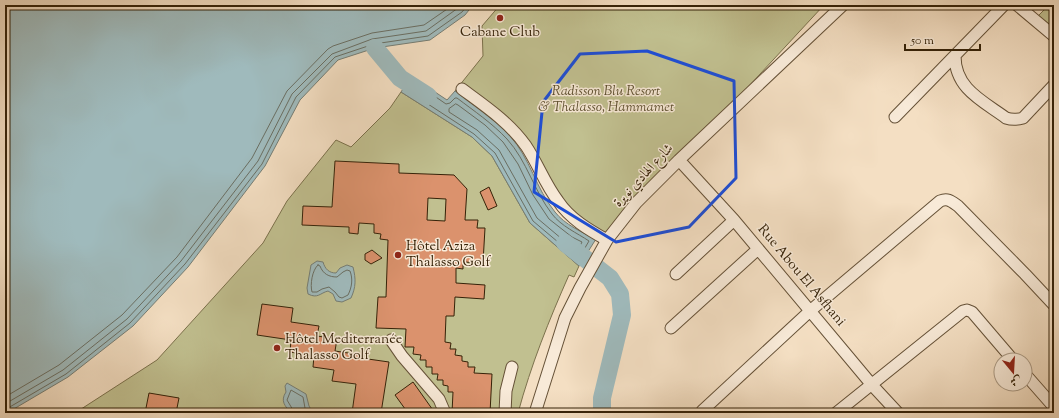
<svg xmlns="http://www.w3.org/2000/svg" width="1059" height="418" font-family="'Sorts Mill Goudy',Amiri,serif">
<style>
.green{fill:#c1c090;stroke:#7b714c}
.water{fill:#9fbabc;stroke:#757d74}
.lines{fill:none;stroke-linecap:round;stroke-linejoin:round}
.shore{stroke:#6a6e62;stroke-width:1}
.river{stroke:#9fbabc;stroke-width:18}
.building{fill:#db926d;stroke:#352208;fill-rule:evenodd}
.minor-casing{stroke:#655137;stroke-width:13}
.minor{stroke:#f8ead8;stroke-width:11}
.marked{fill:none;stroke:#1d4ed8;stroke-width:3;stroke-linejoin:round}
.poi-dot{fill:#8f2418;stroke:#f8ead8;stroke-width:1.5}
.labels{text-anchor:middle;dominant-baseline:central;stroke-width:3;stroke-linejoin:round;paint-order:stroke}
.poi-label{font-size:14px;fill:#352208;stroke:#f8ead8;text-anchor:start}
.park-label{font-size:14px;font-style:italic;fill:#5f5131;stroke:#f8ead8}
.street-label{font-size:14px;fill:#352208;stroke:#f8ead8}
</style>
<rect width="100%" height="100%" fill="#f4dfc3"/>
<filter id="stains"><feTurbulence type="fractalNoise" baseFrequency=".005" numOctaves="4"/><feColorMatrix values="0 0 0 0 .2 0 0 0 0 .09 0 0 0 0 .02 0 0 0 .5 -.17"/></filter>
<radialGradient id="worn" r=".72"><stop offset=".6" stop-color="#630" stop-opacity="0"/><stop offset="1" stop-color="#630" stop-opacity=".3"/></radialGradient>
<path class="green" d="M500,5h324l-216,233 -28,-13 -66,-91 -59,-43 28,-35 -1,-30z
M1049,5h5v26l-18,-13z
M401,92l71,45 20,19 38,67 49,43 -5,11 -5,-2c-20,45 -38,90 -51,138h-443l82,-53 106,-117 24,-42 49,-61 15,7 39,-39z"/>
<path class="water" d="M5,5h468l-8,10 -35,25 -55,8 -37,12 -38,40 -35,66 -77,101 -55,59 -65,51 -61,36h-2z
M411,76l36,24 8,-9c19,14 39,28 55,45 20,22 26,53 45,76 9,12 28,21 41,27l-17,27 -49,-43 -38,-67 -20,-19 -71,-45z
M317,261l6,1c2,7 6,11 13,11l4,-5 7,-3 6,2c3,12 3,20 -2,31l-9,4 -6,-1 -3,-7 -5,-3c-8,2 -10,8 -20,3l-1,-6 4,-23z
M287,383l19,11 3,12 4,7h-22c-6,-7 -11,-12 -5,-21l-1,-6z"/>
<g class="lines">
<path class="shore" d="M414,82l32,22 4,-1 5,-5h2c17,13 35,25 50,41 20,22 27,52 45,75 9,12 25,19 37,27l-10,17h-2l-44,-37 -38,-68 -21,-19 -66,-43v-2l4,-6z
M456,104l2,1 27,20 18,17 15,22 15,31 16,24 23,18 10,5 -4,8h-3l-38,-32 -38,-68 -22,-20 -28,-18v-3z
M318,265l2,1c3,8 9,11 17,11l6,-5 4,-2 3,1c3,8 2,16 -2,24l-6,3 -3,-1 -4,-5 -6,-5 -7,2 -5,3h-5c-2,-7 0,-22 6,-27z
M5,397l54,-32 63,-50 55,-58 75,-99 35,-67 41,-42 5,-3 39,-13 52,-8 29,-20
M5,404l58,-34 64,-51 54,-58 77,-100 34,-67 40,-40 40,-15 54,-8 32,-23 3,-3
M6,413l2,-5 58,-34 64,-51 55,-59 77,-100 34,-67 39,-40 39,-13 54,-8 34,-24 6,-7
M294,413l-1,-3 -6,-10 4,-10 12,7 2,11 3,5"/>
<path class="river" d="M375,48l25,30 28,18
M565,243l45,35 10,16 2,21 -20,83v15"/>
</g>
<path class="building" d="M335,161l64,3v9l55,2 13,14 -2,31h13l-1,8h8l-2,35 -20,-1v7l-7,-1v15l29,2 -1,14 -29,-2 -1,19h-8l-1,26 6,1 -1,6h6l-1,6 7,1v5l6,1v5h7l-1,6 18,1 -2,39h-38l1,-21h-5v-6l-5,-1v-5h-6l1,-6h-6v-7h-6v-7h-6l1,-5 -8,-1 1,-7h-9l1,-18 -30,-1 2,-31h8l2,-57 -8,-1 1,-5 -7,-1v-9l-15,-1 -1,11 -9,-1v-6l-47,-2 1,-19 29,1zM428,198l18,1 -1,22 -18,-1z
M489,187l8,19 -9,4 -8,-18z
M372,250l10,8 -11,6 -6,-4v-6z
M262,304l31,4 -2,14 28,4 -2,10 20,3 -2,12 26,4v3l28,4 -8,51h-29l4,-29 -24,-3 2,-11 -21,-3 1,-11 -24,-4 1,-12 -34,-5z
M413,382l22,31h-27l-13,-18z
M149,393l30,5 -3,15h-31z"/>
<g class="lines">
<g class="minor-casing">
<path id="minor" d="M1017,5l37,31
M955,56c0,33 28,45 51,62 6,2 10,2 17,0l31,-33
M462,89c23,17 47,33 64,57 12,18 19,38 32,55 12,18 31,29 49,39
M895,117l109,-112
M679,160l55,60 138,165 26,28
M676,274l58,-54
M671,328l87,-79
M391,340l11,16 37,43 6,14
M1025,374l29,33
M702,411l108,-100 130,-110c8,-3 11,0 18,5l67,68 29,31
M505,413l1,-22 6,-24
M535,413l30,-95 15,-30 27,-48 29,-37 43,-43 164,-155
M836,413l127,-102 4,-1 5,2 41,48"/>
</g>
<use href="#minor" class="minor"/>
</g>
<path class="marked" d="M647,51l87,30 2,97 -47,49 -73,15 -82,-50 9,-90 37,-48z"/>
<g class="poi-dot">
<circle cx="500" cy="18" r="4"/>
<circle cx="398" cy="255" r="4"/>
<circle cx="277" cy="348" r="4"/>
</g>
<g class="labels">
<g class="poi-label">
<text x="500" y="33" text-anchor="middle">Cabane Club</text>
<text x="406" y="247">Hôtel Aziza<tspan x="406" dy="16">Thalasso Golf</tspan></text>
<text x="285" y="340">Hôtel Mediterranée<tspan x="285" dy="16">Thalasso Golf</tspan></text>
</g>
<g class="park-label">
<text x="606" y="92">Radisson Blu Resort<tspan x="606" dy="16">&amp; Thalasso, Hammamet</tspan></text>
</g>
<g class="street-label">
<text transform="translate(644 176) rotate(-47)">شارع الهادي نويرة</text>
<text transform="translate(801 276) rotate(50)">Rue Abou El Asfhani</text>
</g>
</g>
<rect width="1059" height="418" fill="none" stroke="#f4dfc3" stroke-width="20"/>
<rect x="6" y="6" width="1047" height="406" fill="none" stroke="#352208" stroke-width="2"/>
<rect x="10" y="10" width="1039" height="398" fill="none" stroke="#352208"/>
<g transform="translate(1013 372) rotate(162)"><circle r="19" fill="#f8ead8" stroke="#aa9a85"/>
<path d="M0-3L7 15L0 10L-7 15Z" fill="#8f2418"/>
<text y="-6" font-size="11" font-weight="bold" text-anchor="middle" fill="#352208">ش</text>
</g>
<path d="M905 44v6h75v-6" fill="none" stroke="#352208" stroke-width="2"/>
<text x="911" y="44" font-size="12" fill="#352208" stroke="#f8ead8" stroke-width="3" paint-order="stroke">50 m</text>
<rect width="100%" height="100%" filter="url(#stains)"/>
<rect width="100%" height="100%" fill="url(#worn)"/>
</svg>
